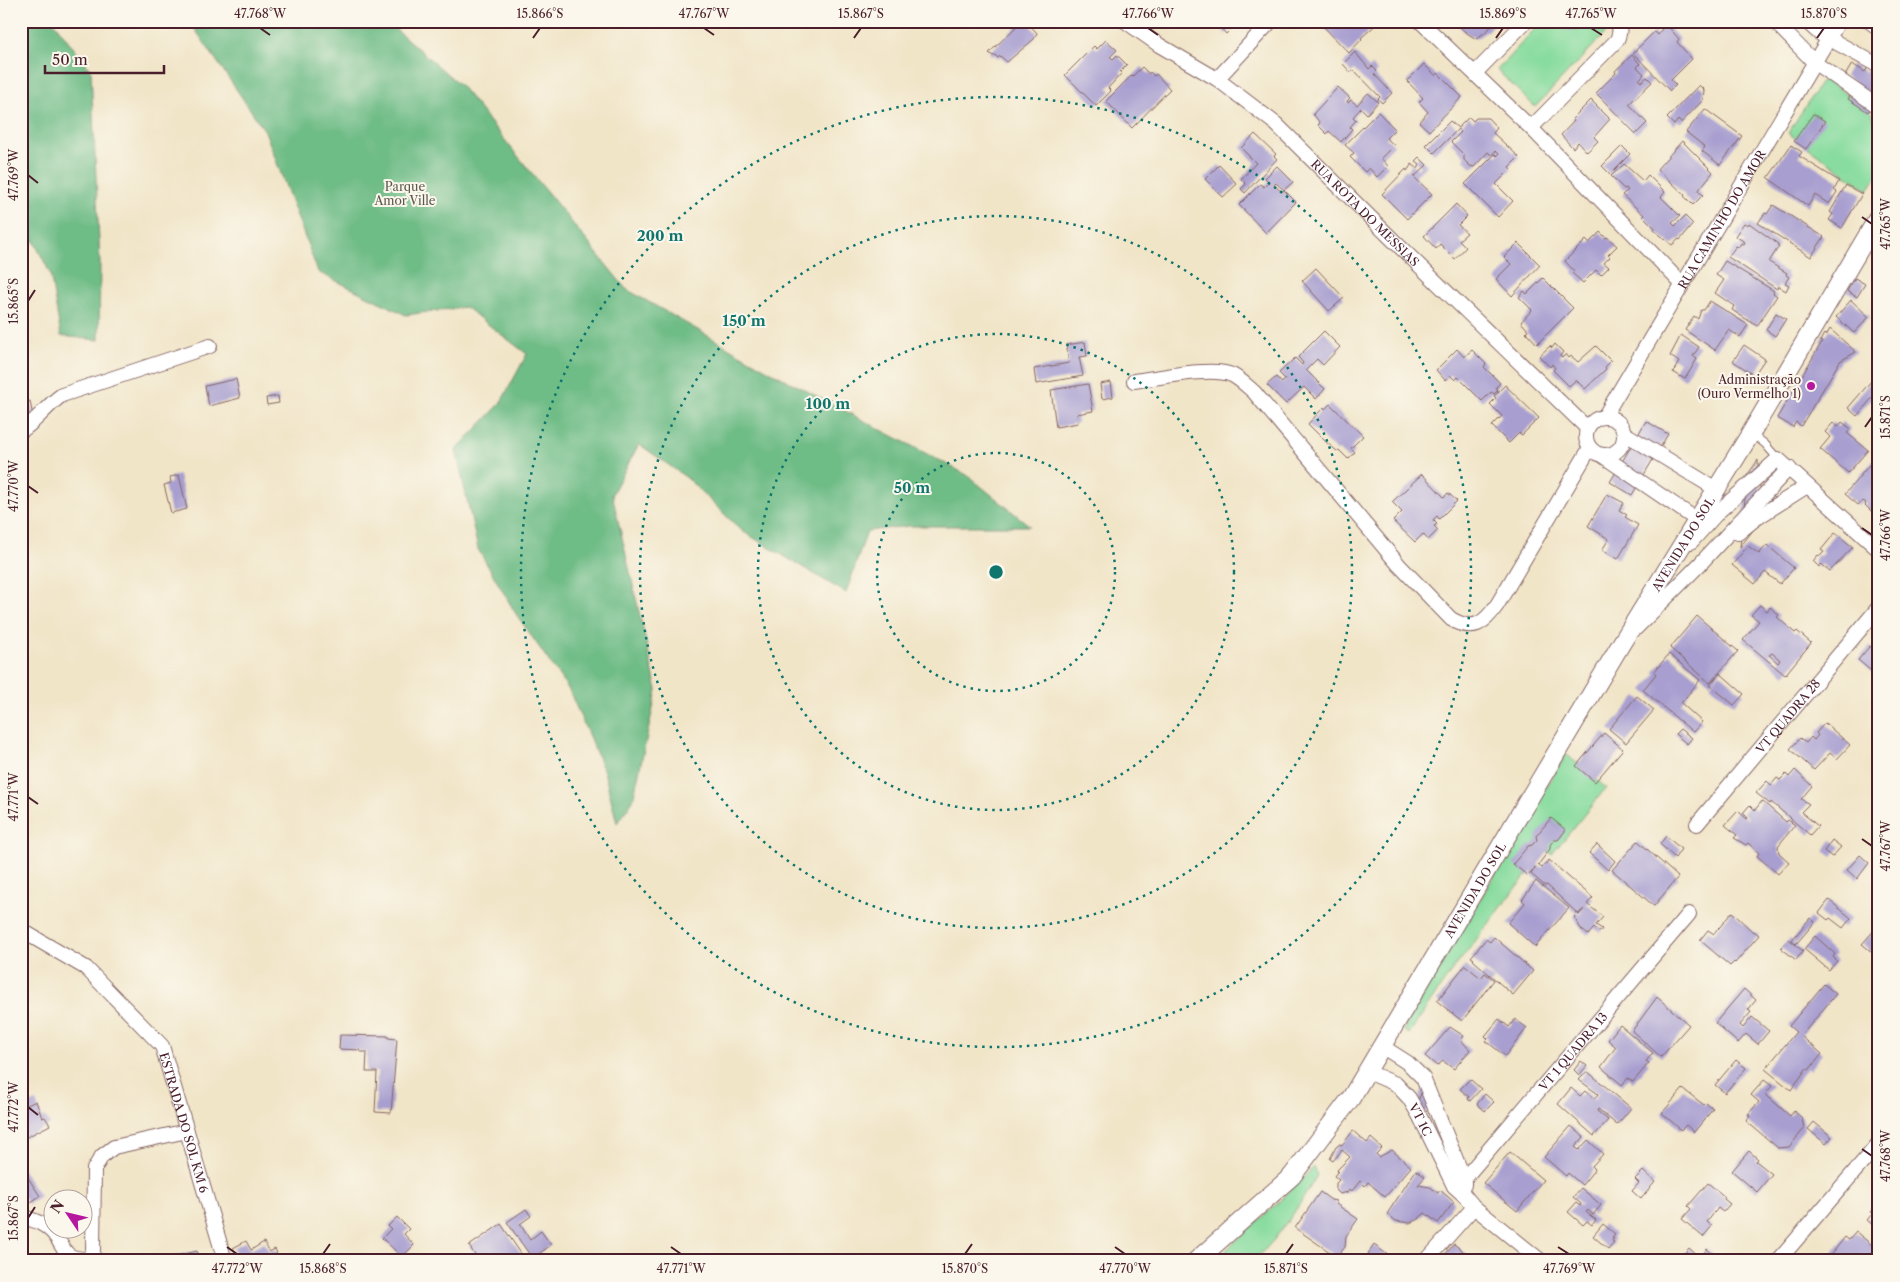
<svg xmlns="http://www.w3.org/2000/svg" width="1900" height="1282" font-family="'Libre Caslon Text',serif">
<style>
.green{fill:#88dc9f;stroke:#697e65}
.forest{fill:#6ebc86;stroke:#5c6e58}
.building{fill:#a89fd0;fill-rule:evenodd}
.lines{fill:none;stroke-linecap:round;stroke-linejoin:round}
.service-casing{stroke:#846462;stroke-width:9}
.minor-casing{stroke:#846462;stroke-width:16}
.tertiary-casing{stroke:#846462;stroke-width:20}
.service{stroke:#fff;stroke-width:7}
.minor{stroke:#fff;stroke-width:14}
.tertiary{stroke:#fff;stroke-width:18}
.ticks{fill:none;stroke:#4a1f2b;stroke-width:2}
.ring{fill:none;stroke:#0f766e;stroke-width:2.5;stroke-dasharray:2.5 5}
.poi-dot{fill:#b5179e;stroke:#fbf7ec;stroke-width:2}
.labels{text-anchor:middle;dominant-baseline:central;stroke-width:4;stroke-linejoin:round;paint-order:stroke}
.park-label{font-size:12px;fill:#5d584e;stroke:#fbf7ec}
.street-label{font-size:12px;fill:#4a1f2b;stroke:#fbf7ec}
.poi-label{font-size:12px;fill:#4a1f2b;stroke:#fbf7ec;text-anchor:end}
.centre{fill:#0f766e;stroke:#fbf7ec;stroke-width:2.5}
.ring-label{font-size:15px;text-anchor:middle;font-weight:bold;fill:#0f766e;stroke:#fbf7ec;stroke-width:4;stroke-linejoin:round;paint-order:stroke}
.neatline{fill:none;stroke:#4a1f2b;stroke-width:2}
.ticks-label{font-size:12px;text-anchor:middle;fill:#4a1f2b}
</style>
<rect width="100%" height="100%" fill="#fbf7ec"/>
<filter id="ink" filterUnits="userSpaceOnUse"><feTurbulence type="fractalNoise" baseFrequency=".02" numOctaves="2"/><feDisplacementMap in="SourceGraphic" scale="10" xChannelSelector="R" yChannelSelector="G"/><feConvolveMatrix kernelMatrix="1 2 1 2 8 2 1 2 1" color-interpolation-filters="sRGB"/></filter>
<filter id="wash" filterUnits="userSpaceOnUse"><feTurbulence type="fractalNoise" baseFrequency=".0096" numOctaves="4" result="noise"/><feDisplacementMap in="SourceGraphic" scale="20" xChannelSelector="R" yChannelSelector="G"/><feGaussianBlur stdDeviation="1.12" result="paint"/><feColorMatrix in="noise" values="0 0 0 0 0 0 0 0 0 0 0 0 0 0 0 0 0 1.4 0 .05"/><feComposite in="paint" operator="in"/></filter>
<g filter="url(#wash)">
<rect width="100%" height="100%" fill="#f1e5c8"/>
<path class="green" d="M1542,21h71l2,2 -80,84 -38,-37z
M1823,79l48,31 8,23v40l-11,17 -80,-57z
M1566,754l40,34 -54,66 -6,-4 -98,126 -39,58 -6,-4z
M1314,1167l3,8c-11,20 -47,79 -68,86 -8,2 -26,0 -35,0l68,-62z"/>
<path class="forest" d="M21,21h32l38,50 9,191 -1,78 -38,-4 -11,-63 -29,-57z
M186,21h200l74,64 166,204 147,84 194,102 63,51h-121l-42,5 -21,62 -104,-62 -55,-53 -48,-34 -27,50 45,196 -24,110 -16,23 -13,-52 -35,-81 -53,-76 -38,-65 -22,-99 44,-46 27,-50 -62,-47 -59,8 -88,-43 -53,-141 -75,-109z"/>
<g id="blocks">
<path class="building" d="M1022,21h4l11,12 -3,6 -27,23 -7,-6 -2,2 -3,-3 -2,1 -4,-3z
M1214,21h21l2,2 -11,11z
M1324,21h56l-19,17 1,1 -13,14 -28,-29z
M1457,21h38l-7,9 -12,9 -12,-8 -7,-7z
M1562,21h21l-3,7 -11,3 -8,-8z
M1666,24l13,15 -2,3 15,17 -21,21 5,5 -6,6 -37,-38 21,-21 3,3z
M1106,40l11,10 -7,7 3,2 4,-4 10,10 -7,7 2,1 -14,15 3,3 -15,15 -31,-31 29,-29 3,3z
M1355,52l14,17 3,-3 5,5 -3,3 18,19 -10,10 -4,-4 2,-2 -26,-27 -3,3 -8,-9z
M1632,55l8,9 -3,3 7,7 -5,6 2,2 6,-5 5,5 -23,22 18,19 -11,11 -40,-41 20,-20 -1,-2z
M1875,55l4,3v36l-11,18 -20,-13 9,-15 -12,-8 7,-12 13,8z
M1424,64l12,12 2,-3 24,24 -33,34 -10,-9 9,-10 -9,-10 4,-4 -16,-17z
M1142,67l7,7 1,-2 4,4 2,-2 14,15 -38,39 -26,-27 25,-25 1,1z
M1699,85l5,5 -1,10 -22,23 -3,-3 -4,5 -7,-7z
M1338,87l12,11 -3,3 1,2 3,-3 6,5 11,-12 10,9 -11,12 -6,-6 -8,9 3,3 -6,7 2,2 -11,13 -12,-11 -2,3 -9,-9 2,-2 -7,-9z
M1591,100l19,19 -16,18 4,4 -11,11 -9,-10 -5,6 -12,-13 13,-14 -2,-2z
M1705,109l37,27 -22,29 -18,-14 3,-4 -19,-15z
M1378,112l17,17 -9,9 8,7 -13,13 7,8 -11,11 -8,-9 -4,4 -15,-15 4,-4 -9,-8z
M1813,114l12,7 -19,28 -12,-8z
M1469,117l4,4 3,-3h12l9,10 -4,5 26,24 -10,10 2,2 -15,15 17,17 -15,16 -33,-33 30,-30 2,2 2,-2 -3,-3 -5,4 -3,-3 -14,15 -4,-1 -6,-6v-5l-13,-13 10,-10 -3,-3 -24,24 -8,-8 24,-24 8,7z
M1255,134l21,20 -2,2 3,3 -32,34 -4,-4 5,-5 -5,-5 15,-16 -15,-15z
M1682,141l31,31 -15,19 5,4 -10,10 -9,-9 1,-1 -28,-26z
M1791,145l11,7 -3,4 40,25 -5,9 3,2 -8,12 -14,-9 -7,11 -40,-28z
M1622,146l8,8 -20,20 -8,-8z
M1419,157l8,8 -13,12 18,17 -25,25 -25,-25 24,-25 1,2 5,-7 6,5 2,-4 -5,-4z
M1624,164l19,17 5,-6 17,17 -4,5 19,19 -8,7 3,3 10,-10 8,8 -13,16 -1,-1 -7,6 -18,-15 1,-2 -12,-12 1,-1 -22,-20 6,-5 -2,-2 -2,1 -13,-13z
M1219,165l18,19 -14,13 -18,-18z
M1277,166l16,16 -9,8 -8,-7 -2,2 8,7 2,-2 12,12 -30,31 -27,-28 21,-21 4,3 5,-5 -4,-4z
M1846,185l16,9 -20,34 -13,-8 4,-6 -3,-2z
M1456,204l11,12 -9,9 9,8 -8,7 7,7 -11,12 -15,-15 -4,5 -12,-13z
M1773,205l51,32 -13,20 -53,-34 7,-10 2,1z
M1744,223l4,2 1,-2 29,21 -1,1 2,1 -10,16 18,11 -1,2 3,2 -4,6 4,2 -3,6 -8,-5 -1,3 -49,-32 8,-11 3,1 2,-4 3,1 1,-2 -10,-6z
M1600,232l6,6 1,-1 10,9 -9,9 2,2 -6,6 5,4 -8,8 -5,-5 -13,13 -11,-10 2,-2 -9,-10 21,-21 3,3z
M1518,243l22,22 -28,31 -16,-17 15,-15 -7,-7z
M1725,261l49,30 -1,2 4,3 -20,30 -25,-16 2,-4 -19,-13 9,-13 -8,-5z
M1316,268l28,30 -15,13 -27,-30z
M1543,278l30,30 -36,36 -11,-12 2,-2 -7,-8 11,-12 -13,-13 5,-6 3,3z
M1855,278l10,6 -8,13 -10,-6z
M1851,300l18,17 -15,16 -18,-16z
M1710,301l38,24 -8,12 -11,-7 -14,20 -30,-20 9,-14 4,3 3,-9h3z
M1776,313l10,6 -11,17 -9,-6z
M1830,329l26,23 -16,9 -39,65 -5,-4 -3,5 -16,-9 45,-76 -2,-1 4,-7 2,2z
M1324,331l16,16 -17,18 -6,-6 -11,11 19,19 -9,10 -12,-12 -18,17 -19,-19 9,-8 6,6 3,-4 -6,-6 16,-15 7,7 1,-2 -5,-6z
M1681,335l18,12 -6,9 4,3 -12,20 -12,-7 6,-10 -9,-6z
M1085,342l2,14 -8,1 4,19 -47,8 -2,-15 35,-6 -3,-18z
M1555,344l8,8 -3,4 2,2 4,-4 3,4 2,-2 7,6 18,-16 15,15 -6,6 1,2 -21,20 -9,-9 -7,6 -16,-16 2,-2 -3,-4 -2,3 -11,-11 11,-10 2,2z
M1744,345l21,14 -11,16 -21,-14z
M1457,349l7,8 8,-7 14,14 -2,3 16,16 -4,4 2,3 -4,4 -3,-2 -9,9 -24,-24 -3,3 -5,-5 -5,5 -9,-10z
M236,379l4,19 -31,8 -4,-20z
M1872,380l7,6 -1,5 -21,25 -9,-8z
M1111,382l2,15 -11,2 -2,-15z
M1088,384l5,27 -16,3 1,9 -22,4 -5,-37z
M1505,385l34,33 -17,17 -3,-2 -10,10 -17,-17 10,-10 -12,-12 6,-6 -2,-2z
M278,396l1,7 -12,2 -1,-7z
M30,401l3,16 -12,4v-18z
M1330,404l33,32 -12,12 4,4 -7,7 -9,-9 -2,1 -10,-8 -19,-19 16,-17 1,2z
M1646,421l22,13 -36,61 -22,-13z
M1842,422l9,7 -4,4 21,17 -20,23 -28,-24 10,-12 -5,-5 8,-9 5,4z
M1879,453v55l-2,-2 -5,6 -7,-7 1,-2 -3,-2 -5,4 -13,-11z
M1758,460v15l8,46 -12,8 -14,18 7,-67 -1,-3z
M1422,474l22,23 4,-4 9,8 -18,18 -2,-3 -4,4 4,4 -3,2 4,4 -10,10 -5,-6 -8,8 -22,-21 9,-9 -10,-10z
M179,475l8,34 -16,4 -7,-28 7,-2 -1,-6z
M1607,494l17,9 -5,7 8,5 -2,2 13,8 -20,34 -16,-9 7,-11 -21,-13z
M1835,533l18,14 -23,24 -9,-7 -2,3 -6,-6 5,-6 2,1 4,-4 -3,-2z
M1767,545l27,23 -14,16 -15,-12 -10,12 -23,-19 16,-19 11,8z
M1760,605l7,6 3,-4 9,8 -2,2 18,16 2,-2 14,12 -26,32 -42,-35 16,-19 -8,-6zM1772,653l8,7 -2,3 -9,-8z
M1697,616l41,35 -28,32 -40,-35z
M1870,646l7,7 2,-2v39l-7,-6 6,-7 -20,-17z
M1669,654l31,26 -19,23 21,19 -9,10 -50,-42 13,-16 -2,-2z
M1720,673l24,21 -10,11 -24,-20z
M1637,696l17,14 -28,33 -17,-14z
M1825,723l25,22 -13,14 -7,-6 -16,17 -24,-21 10,-11 6,5 5,-6 3,3 4,-5 -2,-2z
M1680,729l12,9 -5,6 -12,-10z
M1604,733l19,16 -28,33 -19,-16z
M1795,770l17,16 -11,13 8,5 -8,8 17,14 -8,9 -39,-33 -1,2 -14,-11 11,-12 4,4 6,-7 3,2 6,-6 3,3z
M1762,801l24,21 2,-2 7,5 -17,21 1,7 10,9 -11,12 -21,-18 2,-3 -11,-10 -2,2 -12,-7 3,-3 -12,-10 13,-14 9,8 1,-1 -5,-5 5,-6 2,-2 5,5z
M1551,818l15,12 -8,10h-4l-4,5v4l-12,16 4,3 7,-8 44,38 -6,6 16,13 -7,8 6,4 -2,3 -6,-4 -6,7 -7,-6 -7,-12 3,-4 2,2 5,-6 -6,5 -31,-29 -2,1 -14,-12 5,-7 -8,9 -15,-12 15,-18 4,-1 5,-5 -1,-4z
M1666,836l15,13 -6,9 -15,-14z
M1832,840l9,7 -9,10 -8,-6z
M1638,841l40,36 -24,29 -42,-36z
M1597,844l18,17 -7,9 -19,-17z
M1860,855l9,8 -12,16 -10,-9z
M1536,881l33,27 -34,39 -27,-24 17,-20 -3,-3z
M1829,900l22,18 -8,10 -13,-10 -2,2 -9,-7z
M1732,912l21,20 1,-1 5,4 -24,28 -1,-1 -4,4 -30,-26 8,-10 6,4z
M1810,918l5,4 -19,22 -4,-4z
M1879,925v33l-17,-14z
M1815,936l20,18 -2,3 4,4 -8,9 -25,-21z
M1494,937l39,34 -20,24 -40,-35 1,-1 -3,-2 15,-18 4,3z
M1789,939l14,12 -7,9 -15,-12z
M1465,965l16,13 4,-5 9,7 -32,41 -25,-20z
M1824,984l12,10 -35,42 21,18 -13,16 -2,-2 -16,22 -26,-21 31,-37 -7,-6z
M1744,989l12,11 -8,10 3,2 -11,13 3,3 9,-11 17,14 -11,13 -12,-10 -8,9 -23,-20z
M1657,997l32,28 -28,32 -29,-26z
M1499,1019l10,8 6,-8 12,9 -22,28 -19,-15 2,-2 -3,-3z
M1620,1025l33,28 -7,8 3,2 -16,19 -5,-4 -6,7 -21,-18 15,-20 -8,-7z
M1450,1027l14,9 -3,4 9,10 -16,19 -11,-8 -6,5 -12,-10z
M340,1035l48,1v2l9,1 -6,74 -16,-1 2,-40h-11l1,-20h-7v-2l-21,-1z
M1736,1060l10,8 -21,25 -10,-8z
M1581,1061l6,5 -8,9 -5,-5z
M1587,1071l44,37 -14,17 -19,-16 -1,2 11,9 -14,16 -36,-32 13,-16 9,8 5,-5 9,8 4,-5 -19,-14z
M1470,1079l11,10 -11,12 -2,-2 1,-2 -9,-8z
M1764,1080l8,6 -7,8 25,22 4,-5 8,7 2,11 -15,18 -11,1 -32,-27 4,-5 -2,-2 11,-12 -8,-7z
M1426,1081l9,20 -20,22 -3,-7z
M1683,1089l21,16 2,-2 7,6 -19,23 -8,-7 -5,5 -19,-17z
M1485,1094l9,8 -9,9 -8,-7z
M36,1101l6,17 3,-1 5,8 -25,13 -4,-8v-22z
M1814,1122l18,15 -6,7 -18,-15z
M1571,1126l13,11 -9,10 4,3 9,-10 15,14 -11,12 3,3 -13,16 -14,-12 -2,3 -22,-19z
M1353,1131l14,12 4,-5 11,10 -6,6 3,3 13,-7 19,17 -26,30 -17,-15 -3,4 -5,-5 -8,10 -2,-2 -2,3 -8,2 -4,-4v-7l3,-3 -5,-4 4,-5 -1,-1 13,-13 -8,-7 -9,11 -3,-2 6,-12 4,-3 2,1z
M1749,1151l9,8 -2,2 16,13 -15,18 -25,-21z
M1510,1152l33,28 -26,31 -34,-28z
M21,1167l19,29 -12,8 -7,-11z
M1416,1170l9,7 -7,8 12,2 8,6 2,-3 14,12 -16,21 -13,-10 -7,6 -8,4 -14,-2 -9,-7z
M1643,1171l12,11 -14,17 -9,-8 7,-8 -4,-4z
M1708,1183l17,14 -1,2 6,5 -7,8 -5,-4 -11,14 5,4 -9,11 -21,-18 9,-10 -3,-3z
M1581,1188l20,17 -8,10 -5,-5 -2,2 10,8 -4,5 -5,-4 -4,4 -15,-13 8,-9 4,3 1,-2 -8,-7z
M1320,1192l11,8 5,1v3l22,15 -12,17 -1,11 -8,10 -42,-29z
M1879,1201v29l-12,-10 5,-6 -2,-2z
M526,1209l5,7 -11,8 10,16 11,-9 10,14 -18,13 2,3h-7l4,-3 -25,-36z
M397,1217l12,12 -5,5 10,11 -12,12 -20,-19 9,-9 -3,-3z
M501,1224l21,31 4,6h-47l-10,-15z
M1603,1224l12,10 -3,3 2,1 -2,3 2,1 -6,7 -15,-13z
M1856,1232l21,17 2,-2v14h-53l19,-24 4,3z
M246,1241l5,9 13,-8 5,10 6,-3 2,4 -13,8h-23l-8,-13z
M1454,1244l13,10 4,7h-31z
M1374,1245l18,13 -2,3h-12l-10,-7z
M1689,1248l11,10 7,-9 14,12h-43z
M197,1251l3,10h-32l-1,-3z
M1327,1252l7,6 -1,1 2,2h-14z"/>
</g>
</g>
<g filter="url(#ink)">
<use href="#blocks" fill-opacity="0" stroke="#846462" stroke-width="1"/>
<g class="lines">
<g class="service-casing">
<path id="service" d="M1863,21l16,12
M1751,433l14,11 13,15"/>
</g>
<g class="minor-casing">
<g id="minor">
<path id="s1" d="M1125,21l34,24 58,34 59,45 119,118 192,186"/>
<path d="M1420,21l111,107 151,156"/>
<path d="M1774,21l41,42 64,44"/>
<path d="M1806,21l13,12 60,33"/>
<path d="M1475,73l51,-52"/>
<path d="M1217,79l54,-58"/>
<path d="M1531,128l86,-88c3,-8 4,-12 -1,-19"/>
<path d="M1134,381c25,-3 77,-15 98,-6 8,4 15,11 22,17l145,173 52,54c22,13 33,5 46,-14l93,-157"/>
<circle cx="1605" cy="436" r="19"/>
<path id="s2" d="M1604,417l235,-396"/>
<path d="M21,431c16,-10 26,-26 41,-36l148,-49"/>
<path d="M1624,433l92,56"/>
<path d="M1603,456l94,64"/>
<path d="M1738,533l17,-14 52,-33"/>
<path d="M1691,542l28,-31 59,-52 101,91"/>
<path d="M1635,629l64,-64 90,-97"/>
<path id="s3" d="M1697,824l182,-217"/>
<path id="s4" d="M21,930l65,38 76,78 63,215"/>
<path d="M1383,1047l25,16 15,15 41,101v6"/>
<path id="s5" d="M1368,1072l28,12 13,14 10,17 35,71 11,10 9,11 67,54"/>
<path id="s6" d="M1454,1186l10,-7 225,-265"/>
<path d="M21,1216c11,4 24,7 32,17 14,16 8,26 35,26l5,-8 1,-82 8,-13 12,-9 73,-16"/>
<path d="M1426,1261l48,-54"/>
<path d="M1778,1261l101,-118"/>
</g>
</g>
<g class="tertiary-casing">
<g id="tertiary">
<path id="s7" d="M1196,1261l96,-85 59,-78 270,-454 130,-211 128,-217"/>
</g>
</g>
<use href="#service" class="service"/>
<use href="#minor" class="minor"/>
<use href="#tertiary" class="tertiary"/>
</g>
</g>
<path class="ticks" d="M260,28l10,7M704,28l10,7M1148,28l10,7M1591,28l11,7M533,38l7,-10M854,38l7,-10M1496,38l7,-10M1817,38l7,-10M28,175l10,8M1862,217l10,7M28,301l7,-11M1865,427l7,-10M28,486l10,7M1862,528l10,7M28,797l10,7M1862,839l10,7M28,1107l10,8M1862,1149l10,7M28,1218l7,-11M227,1247l10,7M671,1247l10,7M1115,1247l10,7M1558,1247l11,7M323,1254l7,-10M965,1254l7,-10M1286,1254l7,-10"/>
<g class="ring">
<circle cx="996" cy="572" r="119"/>
<circle cx="996" cy="572" r="238"/>
<circle cx="996" cy="572" r="356"/>
<circle cx="996" cy="572" r="475"/>
</g>
<circle class="poi-dot" cx="1811" cy="386" r="5"/>
<g class="labels">
<g class="park-label">
<text x="405" y="186">Parque<tspan x="405" dy="14">Amor Ville</tspan></text>
</g>
<g class="street-label">
<text stroke="none"><textPath href="#s1" startOffset="309">RUA ROTA DO MESSIAS</textPath></text>
<text stroke="none"><textPath href="#s2" startOffset="230">RUA CAMINHO DO AMOR</textPath></text>
<text stroke="none"><textPath href="#s7" startOffset="872">AVENIDA DO SOL</textPath></text>
<text stroke="none"><textPath href="#s3" startOffset="141">VT QUADRA 28</textPath></text>
<text stroke="none"><textPath href="#s7" startOffset="468">AVENIDA DO SOL</textPath></text>
<text stroke="none"><textPath href="#s6" startOffset="180">VT 1 QUADRA 13</textPath></text>
<text stroke="none"><textPath href="#s5" startOffset="74">VT 1C</textPath></text>
<text stroke="none"><textPath href="#s4" startOffset="264">ESTRADA DO SOL KM 6</textPath></text>
</g>
<g class="poi-label">
<text x="1801" y="379">Administração<tspan x="1801" dy="14">(Ouro Vermelho 1)</tspan></text>
</g>
</g>
<circle cx="996" cy="572" r="8" class="centre"/>
<g class="ring-label">
<text x="660" y="241">200 m</text>
<text x="744" y="326">150 m</text>
<text x="828" y="409">100 m</text>
<text x="912" y="493">50 m</text>
</g>
<rect width="1900" height="1282" fill="none" stroke="#fbf7ec" stroke-width="55"/>
<g transform="translate(68 1214) rotate(305)"><circle r="24" fill="#fbf7ec" stroke="#b4a19f"/>
<path d="M0-4L9 19L0 12L-9 19Z" fill="#b5179e"/>
<text y="-8" font-size="14" font-weight="bold" text-anchor="middle" fill="#4a1f2b">N</text>
</g>
<path d="M45 65v8h119v-8" fill="none" stroke="#4a1f2b" stroke-width="2.5"/>
<text x="52" y="65" font-size="15" fill="#4a1f2b" stroke="#fbf7ec" stroke-width="4" paint-order="stroke">50 m</text>
<rect x="28" y="28" width="1844" height="1226" class="neatline"/>
<g class="ticks-label">
<text x="260" y="18">47.768°W</text>
<text x="540" y="18">15.866°S</text>
<text x="704" y="18">47.767°W</text>
<text x="861" y="18">15.867°S</text>
<text x="1148" y="18">47.766°W</text>
<text x="1503" y="18">15.869°S</text>
<text x="1591" y="18">47.765°W</text>
<text x="1824" y="18">15.870°S</text>
<text transform="translate(14 175) rotate(-90)" y="4">47.769°W</text>
<text transform="translate(1886 224) rotate(-90)" y="4">47.765°W</text>
<text transform="translate(14 301) rotate(-90)" y="4">15.865°S</text>
<text transform="translate(1886 417) rotate(-90)" y="4">15.871°S</text>
<text transform="translate(14 486) rotate(-90)" y="4">47.770°W</text>
<text transform="translate(1886 535) rotate(-90)" y="4">47.766°W</text>
<text transform="translate(14 797) rotate(-90)" y="4">47.771°W</text>
<text transform="translate(1886 846) rotate(-90)" y="4">47.767°W</text>
<text transform="translate(14 1107) rotate(-90)" y="4">47.772°W</text>
<text transform="translate(1886 1156) rotate(-90)" y="4">47.768°W</text>
<text transform="translate(14 1218) rotate(-90)" y="4">15.867°S</text>
<text x="237" y="1273">47.772°W</text>
<text x="323" y="1273">15.868°S</text>
<text x="681" y="1273">47.771°W</text>
<text x="965" y="1273">15.870°S</text>
<text x="1125" y="1273">47.770°W</text>
<text x="1286" y="1273">15.871°S</text>
<text x="1569" y="1273">47.769°W</text>
</g>
</svg>
